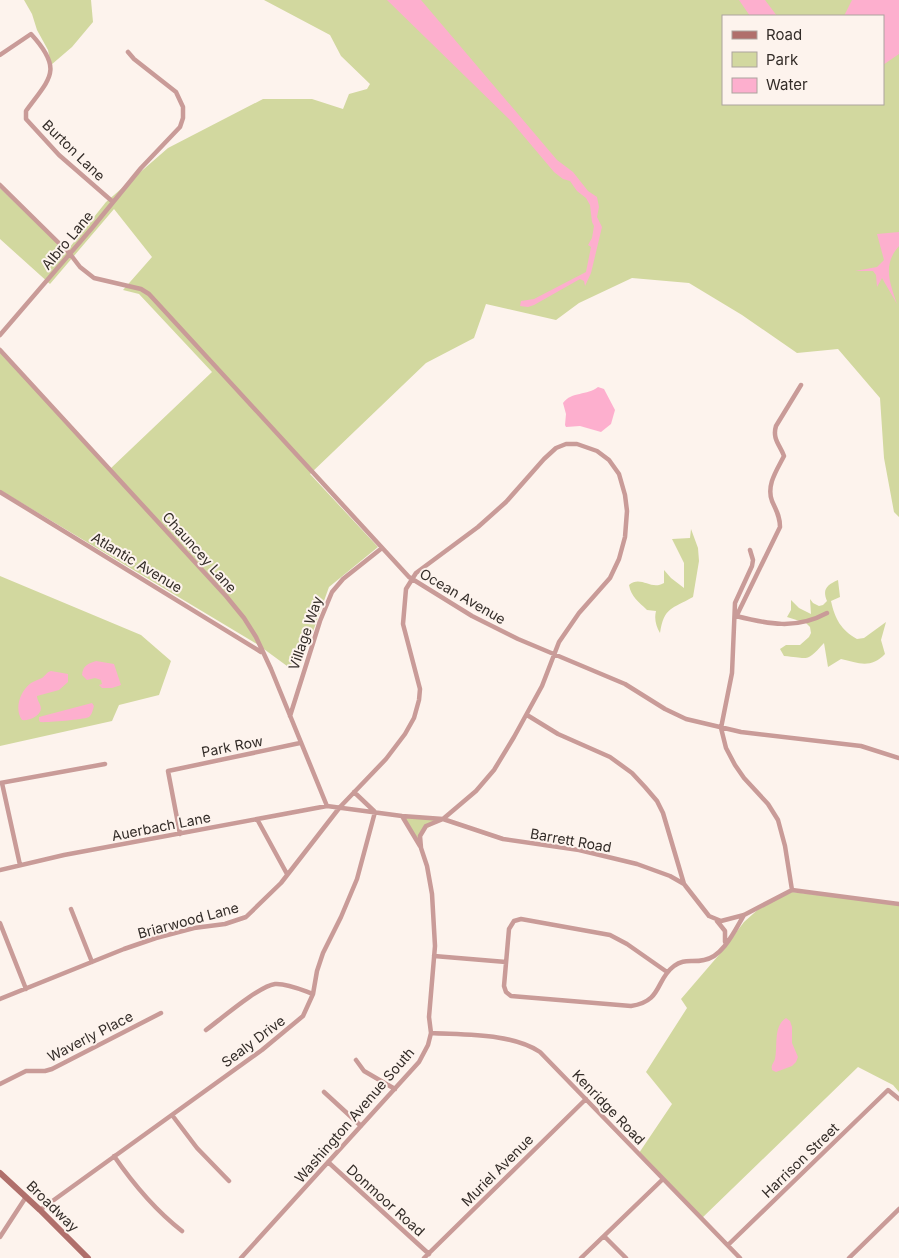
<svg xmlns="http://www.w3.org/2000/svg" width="899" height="1258" font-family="Inter,sans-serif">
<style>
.green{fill:#d2d89f;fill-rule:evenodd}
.water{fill:#fdafce}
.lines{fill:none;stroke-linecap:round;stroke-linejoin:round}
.street{stroke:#c99b98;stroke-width:4.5}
.secondary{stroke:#b06f6b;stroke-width:6}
.labels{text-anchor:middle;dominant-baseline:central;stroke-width:4;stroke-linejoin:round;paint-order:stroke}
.street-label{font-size:14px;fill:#332c28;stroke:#fdf3ed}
</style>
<rect width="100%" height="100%" fill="#fdf3ed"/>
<path class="green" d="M24,0h67l2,22 -21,25 -21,18 -3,-15 -11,-20 -5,-16z
M264,0h635v517l-5,-5 -10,-54 -4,-60 -42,-49 -41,4 -55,-38 -53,-32 -57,-5 -53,25 -23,17 -70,-16 -12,34 -48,25 -116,111 68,73 -49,40 -27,75 -15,4 -30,-22 -257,-154v-138l110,117 102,-97 -73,-78 -16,-4 29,-33 -38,-48 -64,75 -50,-45v-51l66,64 40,-50 62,-54 95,-49h49l31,10 6,-15 18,-5 3,-5 -29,-28 -11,-21zM723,16h160v88h-160z
M691,529l7,19 1,13 -6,36c-21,12 -29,10 -33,36 -4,-7 -6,-14 -4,-22l-9,-1c-8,-8 -16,-13 -18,-25 12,-10 22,6 35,-2v-13l7,8 13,10v-25l-12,-24 18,-1z
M0,576l141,59 30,26 -12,34 -40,10 -7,16 -112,25z
M838,580l2,17 -9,4c4,18 10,29 26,38l7,-1 22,-16 -5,18 4,14c-14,15 -27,9 -44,5l-13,8 -4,-24c-18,20 -15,15 -40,13l-4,-7 6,-4h14l9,-8 2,-4 -1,-6 -4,-4 -19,-6 4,-7v-10l8,8 12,6 -1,-15 3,4 6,3 4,-1 4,-4c-5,-12 0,-16 11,-21z
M402,816l41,3 -21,12 -1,17z
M792,892l107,12v188l-6,-7 -35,-18 -156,151 -63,-65 33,-49 -26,-32 41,-64 -6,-9 37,-43 26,-34 19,-17z"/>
<path class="water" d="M387,0h34l136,160 16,12 15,19 9,6 2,10 -2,10 5,10 -11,46 -6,13 -1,-5 -4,-2 -46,26 -6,2 -8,-1 1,-5 13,-2 52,-27 5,-25 -3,-2 4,-7 2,-12 -2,-4 -2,-17 -4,-7 -9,-7 -7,-10 -7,-2 -9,-7 -43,-51z
M739,0h26l12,16h-27z
M852,0h47v54l-16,11v-49h-39z
M899,232v14c-17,19 -9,37 -2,58l-15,-26 -5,9 -1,-12 -3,-4h-18l22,-4 7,-7 -7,-26z
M598,387l6,2 11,21 -4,14 -10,8 -21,-6 -14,1 -1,-2 1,-11 -3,-11c9,-12 24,-7 35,-16z
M96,661l18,3 7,21 -9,3h-10l-3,-3 3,-1 -1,-4 -6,-2 -8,2 -5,-5c1,-10 6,-11 14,-14z
M51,671l17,3v8l-9,8 -22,6c0,4 3,7 4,12 0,8 -12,13 -19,12 -8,-11 -2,-29 9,-37 3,-2 7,-3 11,-5 4,-3 5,-6 9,-7z
M92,703l2,3c-1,3 -2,9 -5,11 -2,2 -43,6 -49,5l-1,-2v-3z
M786,1018l4,3 2,6v16l6,14 -2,5 -4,4 -16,6 -4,-2c-1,-5 1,-6 3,-11 3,-13 -2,-33 11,-41z"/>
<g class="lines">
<path class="street" d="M0,55l31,-21c33,36 19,44 -5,77v8l33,36 54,47
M0,185l70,69 10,13 14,11 47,11 8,5 260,283 63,39 46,23 107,45 40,25 21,10 55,13 120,14 38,12
M0,335l92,-107 49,-60 39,-41 3,-9v-11l-7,-15 -42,-33 -6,-7
M0,350l226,246 18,22 12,19 15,32 56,137
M0,492l261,160
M750,550l3,10 -1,6 -17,37 -3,70 -11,55 5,20 9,17 9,13 24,26 10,16 7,26 7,44
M737,615l43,-88c0,-11 -4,-17 -8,-26 -6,-16 5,-31 12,-45 -4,-11 -12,-17 -8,-30l25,-41
M736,616c32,8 60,14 91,-3
M527,715l31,19 52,23 22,16 13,14 12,14 6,12 21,71
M290,716l30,-95 12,-29 11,-13 39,-31
M0,783l105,-19
M2,783l18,82
M354,792l20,19
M402,816l18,30
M257,819l30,55
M180,834l-12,-63 132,-28
M0,870l64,-15 263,-49 75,10 41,3 60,20 76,11 58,14 33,12 14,8 25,32 12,5 23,-6 48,-25
M792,890l107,14
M71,909l21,53
M717,921l8,10v11
M0,923l26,66
M434,956l72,6
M667,972l-40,-28 -17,-9 -89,-16 -7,2 -5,8 -5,57 2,6 5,4 120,10c32,-5 24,-26 43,-40 10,-8 18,-3 30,-6 19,-3 31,-30 40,-45
M0,999l124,-50 32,-11 38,-10 31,-4 21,-7 35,-34 59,-76 46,-48 19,-25 9,-16 5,-18 1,-11 -17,-65 3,-35 10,-16 62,-46 28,-25 38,-43 12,-11 10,-4h11l20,7 12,9 10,14 6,21 2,16 -2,26 -6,22 -9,19 -31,35 -20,29 -17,44 -28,51 -20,33 -18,21 -33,28 -17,7 -6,10 1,12 6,18 5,28 3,52 -6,71 2,16 -3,12 -9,17 -178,196
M206,1030c15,-11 53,-44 69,-46 12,-1 27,6 38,10
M431,1033c33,2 81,0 109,19l200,206
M356,1060l8,11 31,18
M0,1084l26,-13h19l7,-2 109,-56
M324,1092l37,34
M172,1115l25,33 32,33
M114,1156c20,29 41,54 68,75
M328,1162l101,92
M40,1210l222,-160 41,-34 10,-22 4,-23 6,-18 18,-36 16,-38 18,-67
M604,1236l22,22
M0,1237l26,-40
M728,1245l160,-155 11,9
M424,1258l162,-159
M581,1258l82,-79
M849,1258l50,-49"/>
<path class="secondary" d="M0,1173l40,37 48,48"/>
</g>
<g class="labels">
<g class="street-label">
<text transform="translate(74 150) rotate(44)">Burton Lane</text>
<text transform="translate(67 240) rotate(-50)">Albro Lane</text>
<text transform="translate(200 552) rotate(48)">Chauncey Lane</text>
<text transform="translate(137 562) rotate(31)">Atlantic Avenue</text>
<text transform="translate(463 596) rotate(30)">Ocean Avenue</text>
<text transform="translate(305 633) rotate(-71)">Village Way</text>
<text transform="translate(232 746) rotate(-11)">Park Row</text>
<text transform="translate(161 826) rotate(-11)">Auerbach Lane</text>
<text transform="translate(571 840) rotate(10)">Barrett Road</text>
<text transform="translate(188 920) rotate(-15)">Briarwood Lane</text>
<text transform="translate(90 1036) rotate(-27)">Waverly Place</text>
<text transform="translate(253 1041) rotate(-37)">Sealy Drive</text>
<text transform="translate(609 1107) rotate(46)">Kenridge Road</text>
<text transform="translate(354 1115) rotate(-49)">Washington Avenue South</text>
<text transform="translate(800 1160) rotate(-44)">Harrison Street</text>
<text transform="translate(497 1170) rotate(-45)">Muriel Avenue</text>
<text transform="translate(386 1200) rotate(42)">Donmoor Road</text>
<text transform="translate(53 1206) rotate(44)">Broadway</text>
</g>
</g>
<rect x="722" y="15" width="162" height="90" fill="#fdf3ed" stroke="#aca39e"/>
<rect x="732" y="31" width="25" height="8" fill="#b06f6b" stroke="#aca39e"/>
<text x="766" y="40" font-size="15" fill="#332c28">Road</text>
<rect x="732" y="52" width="25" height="15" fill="#d2d89f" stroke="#aca39e"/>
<text x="766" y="65" font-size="15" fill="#332c28">Park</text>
<rect x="732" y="78" width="25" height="15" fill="#fdafce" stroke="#aca39e"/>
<text x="766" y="90" font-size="15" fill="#332c28">Water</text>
</svg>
